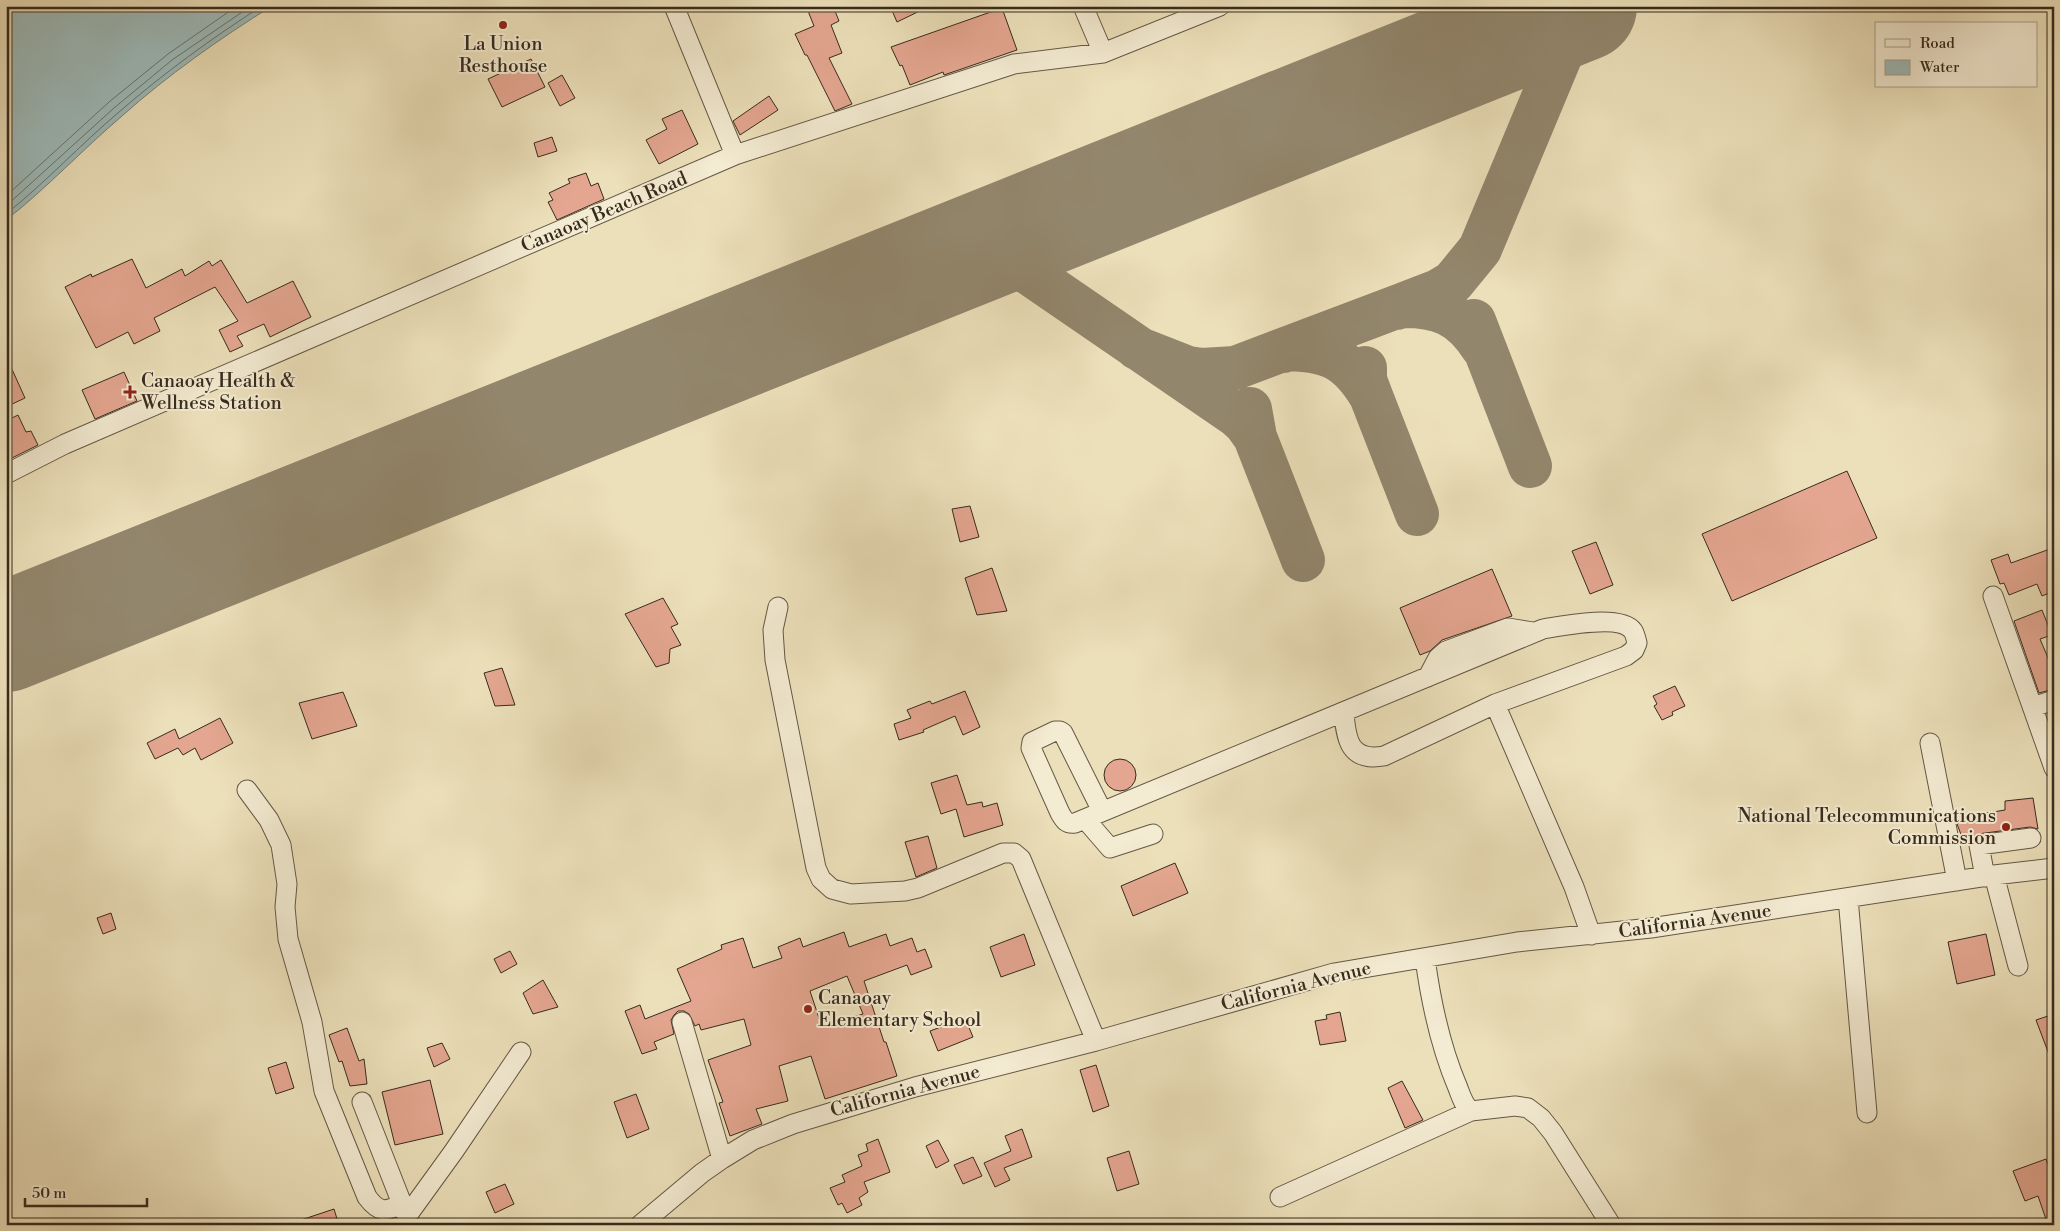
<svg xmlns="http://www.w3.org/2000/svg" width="2060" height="1231" font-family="'Libre Bodoni',serif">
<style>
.water{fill:#9dbbba;stroke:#74817b}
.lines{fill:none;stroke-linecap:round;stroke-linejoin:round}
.shore{stroke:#6a736c;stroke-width:1}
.taxiway{stroke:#92866c;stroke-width:44}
.runway{stroke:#92866c;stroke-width:110}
.building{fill:#e4a690;stroke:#372b1d;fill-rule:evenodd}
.minor-casing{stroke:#645844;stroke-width:21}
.minor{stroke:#f3ebd2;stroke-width:19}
.poi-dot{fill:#8f2418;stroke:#f3ebd2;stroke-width:2}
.labels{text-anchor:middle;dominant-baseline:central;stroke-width:4;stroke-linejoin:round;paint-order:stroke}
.poi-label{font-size:19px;fill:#372b1d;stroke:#f3ebd2;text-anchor:start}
.street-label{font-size:19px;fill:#372b1d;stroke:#f3ebd2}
</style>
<rect width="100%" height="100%" fill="#ece0ba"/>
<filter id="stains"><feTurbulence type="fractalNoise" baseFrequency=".004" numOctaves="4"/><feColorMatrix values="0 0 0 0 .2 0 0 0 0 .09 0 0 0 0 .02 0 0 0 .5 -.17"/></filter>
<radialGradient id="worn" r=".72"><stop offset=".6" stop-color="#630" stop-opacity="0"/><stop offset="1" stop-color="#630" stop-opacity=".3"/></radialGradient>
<path class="water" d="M6,6h266c-53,33 -104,69 -150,110 -40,34 -75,72 -116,104z"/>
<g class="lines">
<path class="shore" d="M6,196l103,-94 59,-48 69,-48
M6,206l108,-98 58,-48 79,-54
M6,214c40,-32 74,-69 113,-102 45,-39 93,-74 143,-106"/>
<path class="taxiway" d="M1510,35c26,-8 54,-23 51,18
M949,259c36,-5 47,-1 80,14l207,142 9,8 10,14
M1029,273c-25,-27 -8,-38 18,-52
M1397,308l2,-2c40,-1 62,8 84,42
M1474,321l56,145
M1137,348l51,20 14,2 33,-2 164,-62 39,-15 15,-9 27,-33 88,-211 19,-27 7,-5
M1284,351l2,-2c43,1 62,9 85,47
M1365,368v12l6,16 46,118
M1250,409l5,28 48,123"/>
<path class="runway" d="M6,637l1576,-631"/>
</g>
<path class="building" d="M819,6h14l6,15 -8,4 11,28 -13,5 23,46 -17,7 -28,-56h-2l-10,-21 19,-8 -6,-15z
M890,6h40l-33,16z
M1002,8l15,42 -73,25 -1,-3 -33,13 -8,-20 -2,1 -9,-19z
M531,59l14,28 -43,20 -14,-28z
M562,75l13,23 -15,8 -12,-23z
M769,96l9,14 -38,25 -7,-14z
M682,110l16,34 -39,20 -13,-24 21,-11 -5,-10z
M552,137l5,14 -19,6 -4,-14z
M586,173l5,13 7,-3 6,16 -47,21 -9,-18 5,-2 -4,-7 21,-10 -2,-4z
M132,259l14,29 36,-19 3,7 24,-15 3,5 9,-6 26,43 46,-22 18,36 -41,20 -6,-13 -27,12 6,10 -13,6 -11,-22 19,-9 -23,-34 -61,31 6,13 -26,13 -6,-12 -32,16 -31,-61 26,-13 1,3z
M6,356l19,42 -15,7 -4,-9z
M124,372l13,29 -42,18 -13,-29z
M18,415l8,17 5,-1 7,14 -32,16v-40z
M1847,471l30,67 -145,63 -30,-67z
M970,506l9,31 -19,5 -8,-33z
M1596,542l17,43 -23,9 -18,-43z
M2050,549l4,10v32l-12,5 -5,-12 -28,11 -5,-12 -4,1 -9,-24 17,-6 3,9z
M992,568l15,43 -30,4 -12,-37z
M1492,569l20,47 -70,24 -12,11 -10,4 -20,-47z
M663,598l15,26 -7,3 10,18 -11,4 -1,14 -13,4 -31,-53z
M2042,610l10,25 -12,4 14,33v17l-15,4 -25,-72z
M502,668l13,37 -20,1 -11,-33z
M1675,686l10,20 -13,6 1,3 -11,5 -8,-14 3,-2 -4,-8z
M965,691l15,36 -17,8 -8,-19 -32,14 1,2 -25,8 -5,-16 17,-6 -4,-8 23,-9 2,3z
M343,692l14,34 -45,13 -13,-36z
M220,718l13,25 -32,17 -6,-12 -12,7 -5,-7 -23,11 -8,-16 28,-14 4,10z
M1104 775a16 16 0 1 1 32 0a16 16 0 1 1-32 0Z
M957,775l10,30 15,-3 1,5 14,-4 6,22 -39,12 -8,-28 -15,5 -10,-31z
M2033,798l5,31 -8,-2 -52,7 -6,3 -4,7 -3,1 -8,-21 18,-9 30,-5v-9z
M928,836l9,32 -21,9 -11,-35z
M1175,863l13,30 -55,23 -12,-30z
M111,913l5,16 -13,5 -6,-16z
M844,932l5,15 37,-13 4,12 22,-8 5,14 8,-3 7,18 -21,8 -4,-10 -43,16 20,61h2l11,34 -72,23 -14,-43 -32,10 9,35 -32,8 6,15 -32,12 -11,-33 4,-1 -15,-42 43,-15 -7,-26 -43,11 -2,-6 -4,2 -6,-12 -5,-3h-6l-4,4 -3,5 3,14 -20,8 3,7 -15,5 -17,-43 15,-6 5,14 46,-18 -14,-32 45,-20 -1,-4 22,-7 10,30 29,-10 -4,-11 22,-9 3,9zM847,976l16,38 -41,13 -12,-36z
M1024,934l11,31 -34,12 -11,-30z
M1986,934l9,41 -38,9 -9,-42z
M510,951l7,13 -16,9 -7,-14z
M543,980l15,27 -25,7 -10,-21z
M1340,1012l6,29 -26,4 -5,-24 12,-2 -1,-4z
M2054,1014v51h-1l-17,-45z
M965,1018l8,19 -35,14 -8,-20z
M347,1028l12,33 5,-2 3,25 -17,2 -8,-25 -3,1 -10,-27z
M442,1043l8,16 -16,8 -7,-19z
M286,1062l8,26 -18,6 -8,-26z
M1096,1065l13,41 -16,6 -13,-42z
M430,1080l13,54 -48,11 -13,-53z
M1402,1081l21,39 -18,8 -17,-40z
M636,1094l13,35 -22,9 -13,-36z
M1022,1129l10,28 -28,11 6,12 -15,7 -11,-24 27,-12 -6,-15z
M878,1139l12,33 -26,10 4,10 -9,6 3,7 -15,8 -5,-10 -4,2 -8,-17 15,-6 -3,-7 20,-9 -4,-11 10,-4 -2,-7z
M938,1140l11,21 -13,7 -10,-22z
M1129,1151l10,33 -22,7 -10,-33z
M973,1157l9,19 -19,8 -9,-19z
M2046,1159l8,21v45h-6l-10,-29 -13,5 -12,-30z
M505,1184l9,20 -19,9 -9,-21z
M334,1209l4,13 -8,3h-35v-3z"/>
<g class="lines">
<g class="minor-casing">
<path id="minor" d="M674,6l61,149
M1083,6l20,47
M6,474l59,-30 670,-289 279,-91 89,-11 117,-47
M1993,596l61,172
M778,607l-5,23 2,30 41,208 5,11 11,10 19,5 54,-3 13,-3 85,-35h11l7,6 75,182
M1428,677l10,-19 8,-7 62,-23 25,4
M1495,704l79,183 17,48
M2033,707l21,-7
M1930,743l27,138
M247,790l22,30 12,25 6,39 -2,23 3,32 24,83 12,69 43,106c12,16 18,15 35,7
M1102,811l-39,-78 -3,-2h-5l-23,11 -1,6 29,65c4,7 6,11 15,10l468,-194c18,-3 78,-15 90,2 2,3 3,8 4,12l-3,7 -8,6 -131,48 -111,52c-34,6 -38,-16 -40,-43
M1085,819l25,29 43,-14
M1994,875l24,91
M1985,877l-6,-32 52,-7
M1848,898l19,215
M1425,958c6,45 15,88 33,130 3,8 6,18 13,23
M682,1022l40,137
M362,1102l44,112
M1280,1197l191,-86 44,-5 13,2 13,10 12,15 58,92
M407,1216l47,-65 67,-99
M640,1225l62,-52 20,-14 31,-19 40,-16 122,-37 181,-46 238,-68 183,-31 134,-14 343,-53 60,-7"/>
</g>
<use href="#minor" class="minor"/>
</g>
<g class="poi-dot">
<circle cx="503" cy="25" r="5"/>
<path d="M127.5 384.5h5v5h5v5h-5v5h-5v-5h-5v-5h5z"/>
<circle cx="2006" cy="827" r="5"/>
<circle cx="808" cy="1009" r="5"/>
</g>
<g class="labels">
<g class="poi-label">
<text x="503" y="44" text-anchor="middle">La Union<tspan x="503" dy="22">Resthouse</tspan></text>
<text x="141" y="381">Canaoay Health &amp;<tspan x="141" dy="22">Wellness Station</tspan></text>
<text x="1996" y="816" text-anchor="end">National Telecommunications<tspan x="1996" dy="22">Commission</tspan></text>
<text x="818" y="998">Canaoay<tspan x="818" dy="22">Elementary School</tspan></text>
</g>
<g class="street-label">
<text transform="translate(604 212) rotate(-23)">Canaoay Beach Road</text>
<text transform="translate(1695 921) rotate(-8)">California Avenue</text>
<text transform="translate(1296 986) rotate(-14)">California Avenue</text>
<text transform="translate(905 1091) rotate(-15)">California Avenue</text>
</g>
</g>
<rect width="2060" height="1231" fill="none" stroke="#ece0ba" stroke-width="25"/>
<rect x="8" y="8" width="2045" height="1216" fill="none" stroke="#372b1d" stroke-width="2.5"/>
<rect x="12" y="12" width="2035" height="1206" fill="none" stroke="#372b1d"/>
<rect x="1875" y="22" width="162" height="65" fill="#f3ebd2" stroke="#a89e8a"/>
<rect x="1885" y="39" width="25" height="8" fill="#f3ebd2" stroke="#a89e8a"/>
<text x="1920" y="48" font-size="15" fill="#372b1d">Road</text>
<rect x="1885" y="60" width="25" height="15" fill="#9dbbba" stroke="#a89e8a"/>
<text x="1920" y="72" font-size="15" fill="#372b1d">Water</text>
<path d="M25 1198v8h122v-8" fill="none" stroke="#372b1d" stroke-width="2.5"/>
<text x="32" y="1198" font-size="15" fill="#372b1d" stroke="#f3ebd2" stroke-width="4" paint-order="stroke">50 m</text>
<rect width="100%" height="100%" filter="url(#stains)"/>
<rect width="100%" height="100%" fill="url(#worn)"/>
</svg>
